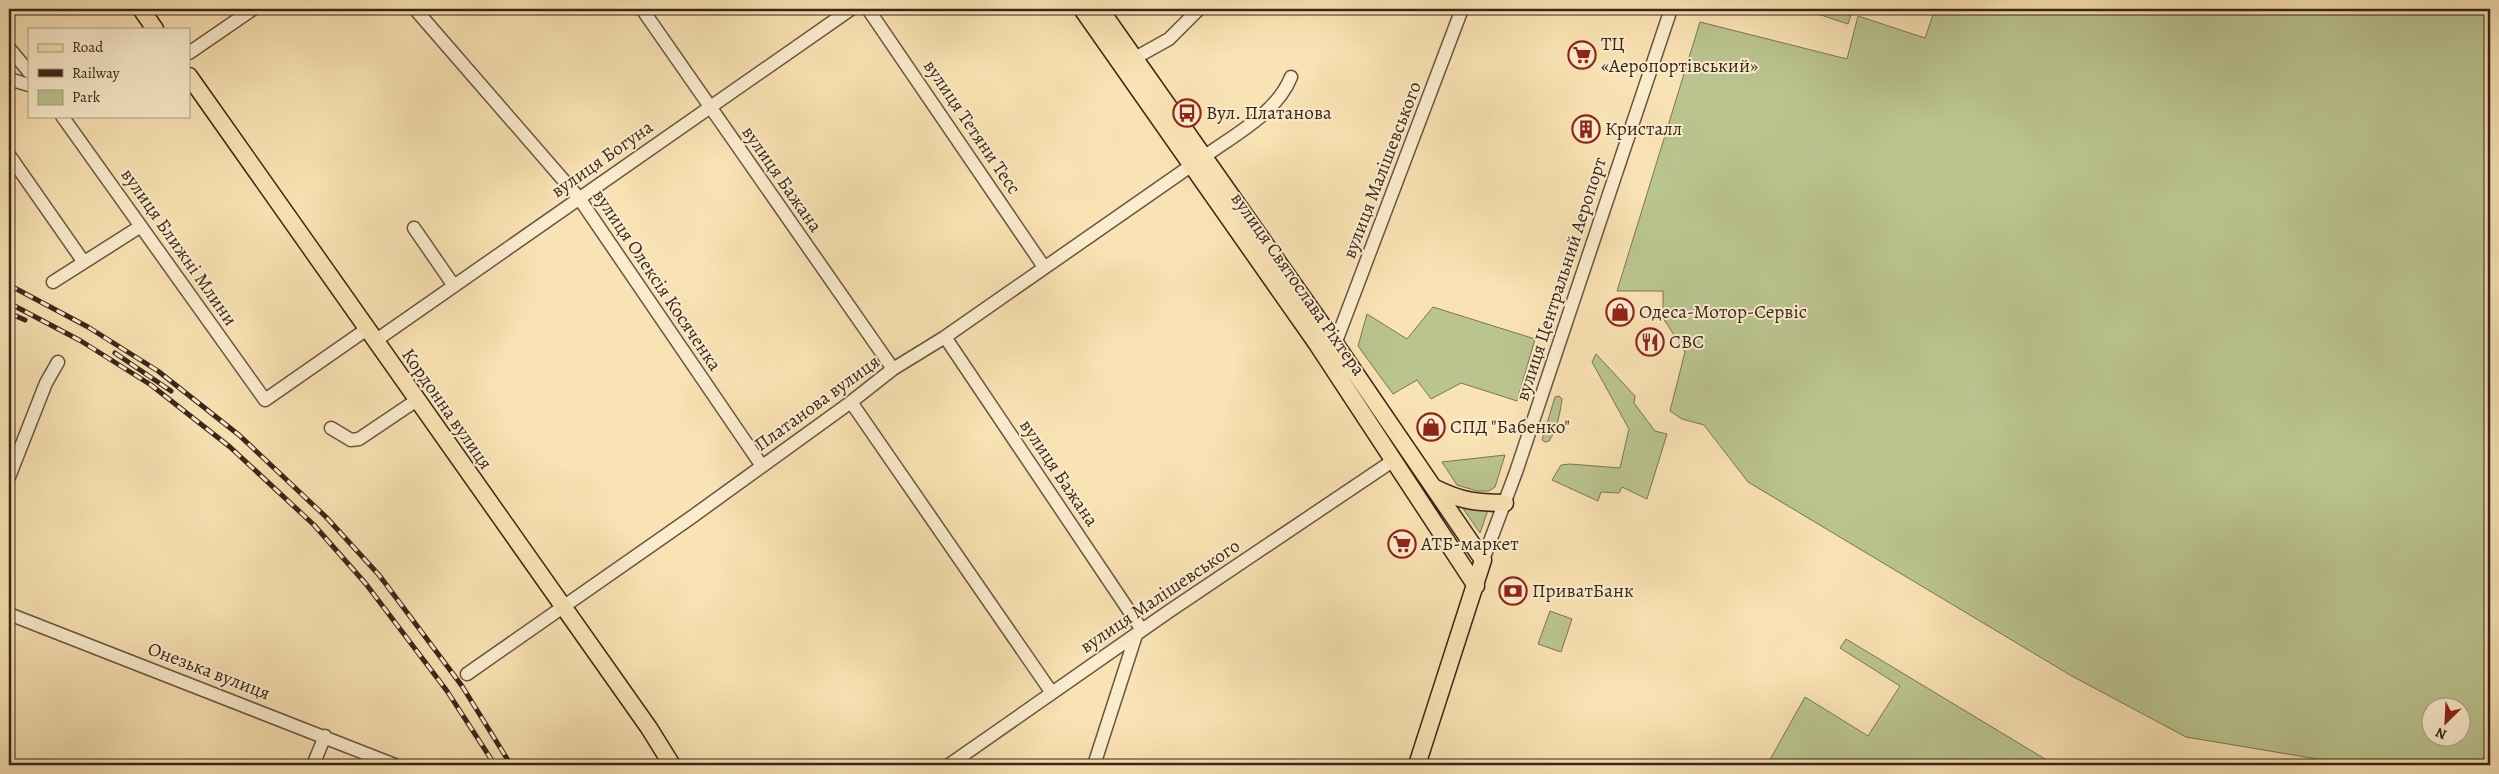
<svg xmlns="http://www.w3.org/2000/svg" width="2499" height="774" font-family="Alegreya,serif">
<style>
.green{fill:#bac48f;stroke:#7a7554;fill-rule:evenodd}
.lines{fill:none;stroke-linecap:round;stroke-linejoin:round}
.minor-casing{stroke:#69553f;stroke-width:15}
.major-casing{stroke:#392618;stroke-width:19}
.minor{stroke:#fbecce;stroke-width:12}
.major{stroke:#f9e2b3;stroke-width:16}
.rail-casing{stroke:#392618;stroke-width:5}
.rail{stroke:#fbecce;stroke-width:3;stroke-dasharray:9;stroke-linecap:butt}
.labels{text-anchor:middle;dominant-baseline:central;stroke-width:4;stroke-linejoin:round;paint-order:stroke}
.poi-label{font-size:19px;fill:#392618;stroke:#fbecce;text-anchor:start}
.street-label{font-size:19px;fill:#392618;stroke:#fbecce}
</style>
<rect width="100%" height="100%" fill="#f9e2b3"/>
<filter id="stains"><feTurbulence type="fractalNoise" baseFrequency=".004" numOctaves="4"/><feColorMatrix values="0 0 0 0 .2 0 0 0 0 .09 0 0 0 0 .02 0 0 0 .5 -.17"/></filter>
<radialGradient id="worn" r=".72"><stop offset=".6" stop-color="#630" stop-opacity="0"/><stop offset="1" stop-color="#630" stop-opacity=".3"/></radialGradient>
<path class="green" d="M1803,9h50l-5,15z
M1935,9h555v756h-137l-167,-28 -116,-62 -322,-193 -44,-57 -22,-6 -12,-8 15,-59 -22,-34v-27h-46l83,-269 147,37 11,-43 67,22zM2462,706v30h-30v-30z
M1433,307l102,32 -18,62 -56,-18 -30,16 -14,-19 -24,14 -35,-48 9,-32 40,25z
M1596,354l39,42 -1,7 21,28 12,3 -20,65 -25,-12 -3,6 -18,-1 -3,9 -46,-21 9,-15 9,-1 50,4 9,-39 -37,-67z
M1559,396l3,3c-2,15 -5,30 -13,42l-4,1 -3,-2 13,-43z
M1505,455l-10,32 -6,4h-12l-20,-6 -15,-23z
M1460,504l28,6 -8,23z
M1550,611l22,8 -11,33 -23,-8z
M1846,639l209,126h-288l38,-68 63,39 32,-50 -60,-38z"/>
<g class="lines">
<g class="minor-casing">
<path id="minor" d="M415,9l164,189 183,268
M642,9l251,360
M868,9l176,258
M9,48l20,24
M189,53l64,-44
M1135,58l34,-19 30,-30
M9,79l20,6
M62,116l203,284 102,-71
M9,155l74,106
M1204,157c31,-23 72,-43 87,-80
M414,228l40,58
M53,282l88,-56
M945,337l197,293
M375,341l476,-332
M1335,344l127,-335
M851,402l201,291
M331,428l20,12 8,-1 58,-39
M9,477l37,-94 12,-21
M1483,560l33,-88 155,-463
M9,614l386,151
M467,674l222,-155 162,-117 42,-33 52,-32 247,-172
M313,765l12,-29
M949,765l219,-153 226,-152
M1094,765l42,-130"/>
</g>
<g class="major-casing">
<path id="major" d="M141,9l14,20
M1082,9l235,335 159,242
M1100,9l230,327 153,224 -66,205
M189,76l460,652 23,37
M1435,488c26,13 42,15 70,15"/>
</g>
<use href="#minor" class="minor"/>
<use href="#major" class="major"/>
<g class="rail-casing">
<path id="rail" d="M9,285l79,42 70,44 81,64 87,82 53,58 83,111 49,79
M9,303l72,38 70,44 79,62 84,78 52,59 81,107 48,74
M9,313l16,7
M115,353l56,38"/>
</g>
<use href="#rail" class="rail"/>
</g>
<defs>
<g id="supermarket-ring" transform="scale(1.4375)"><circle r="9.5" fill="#fbecce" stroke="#8f2418" stroke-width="1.5"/><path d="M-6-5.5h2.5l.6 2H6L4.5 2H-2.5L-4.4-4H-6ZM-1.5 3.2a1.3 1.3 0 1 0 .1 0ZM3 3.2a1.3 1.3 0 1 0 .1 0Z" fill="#8f2418"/></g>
<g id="bus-ring" transform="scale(1.4375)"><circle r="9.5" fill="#fbecce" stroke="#8f2418" stroke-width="1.5"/><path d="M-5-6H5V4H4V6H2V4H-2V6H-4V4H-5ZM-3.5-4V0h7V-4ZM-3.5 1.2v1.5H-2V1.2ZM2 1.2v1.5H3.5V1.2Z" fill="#8f2418"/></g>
<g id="building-ring" transform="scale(1.4375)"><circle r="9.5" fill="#fbecce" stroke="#8f2418" stroke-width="1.5"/><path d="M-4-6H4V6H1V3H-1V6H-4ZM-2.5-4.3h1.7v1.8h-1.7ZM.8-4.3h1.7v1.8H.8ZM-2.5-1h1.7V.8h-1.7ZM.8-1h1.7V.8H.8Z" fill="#8f2418"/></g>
<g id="shop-ring" transform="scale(1.4375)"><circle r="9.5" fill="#fbecce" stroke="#8f2418" stroke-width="1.5"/><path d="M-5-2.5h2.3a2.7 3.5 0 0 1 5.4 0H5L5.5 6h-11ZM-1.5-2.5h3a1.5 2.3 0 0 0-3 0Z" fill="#8f2418"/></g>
<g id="restaurant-ring" transform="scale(1.4375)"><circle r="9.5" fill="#fbecce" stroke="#8f2418" stroke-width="1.5"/><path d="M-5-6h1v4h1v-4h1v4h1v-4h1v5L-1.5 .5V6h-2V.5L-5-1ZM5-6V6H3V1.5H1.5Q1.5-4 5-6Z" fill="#8f2418"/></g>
<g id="bank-ring" transform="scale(1.4375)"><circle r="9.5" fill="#fbecce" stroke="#8f2418" stroke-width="1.5"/><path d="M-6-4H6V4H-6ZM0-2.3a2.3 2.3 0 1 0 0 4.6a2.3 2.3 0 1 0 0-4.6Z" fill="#8f2418"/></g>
</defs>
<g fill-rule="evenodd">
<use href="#supermarket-ring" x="1582" y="55"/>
<use href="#bus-ring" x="1187" y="113"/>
<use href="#building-ring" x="1586" y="129"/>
<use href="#shop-ring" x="1620" y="312"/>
<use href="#restaurant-ring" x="1650" y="342"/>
<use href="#shop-ring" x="1431" y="427"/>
<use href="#supermarket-ring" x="1402" y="544"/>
<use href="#bank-ring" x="1513" y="591"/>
</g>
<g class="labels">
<g class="poi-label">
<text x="1601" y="44">ТЦ<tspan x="1601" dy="22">«Аеропортівський»</tspan></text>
<text x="1206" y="113">Вул. Платанова</text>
<text x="1605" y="129">Кристалл</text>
<text x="1639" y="312">Одеса-Мотор-Сервіс</text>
<text x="1669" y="342">СВС</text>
<text x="1450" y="427">СПД "Бабенко"</text>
<text x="1421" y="544">АТБ-маркет</text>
<text x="1532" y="591">ПриватБанк</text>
</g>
<g class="street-label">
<text transform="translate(972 127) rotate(56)">вулиця Тетяни Тесс</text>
<text transform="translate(602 159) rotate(-35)">вулиця Богуна</text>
<text transform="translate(1382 170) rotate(-69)">вулиця Малішевського</text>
<text transform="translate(782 179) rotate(55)">вулиця Бажана</text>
<text transform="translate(179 247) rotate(55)">вулиця Ближні Млини</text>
<text transform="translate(1561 279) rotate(-72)">вулиця Центральний Аеропорт</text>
<text transform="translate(657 280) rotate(56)">вулиця Олексія Косяченка</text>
<text transform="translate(1298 284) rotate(55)">вулиця Святослава Ріхтера</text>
<text transform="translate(817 403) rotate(-36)">Платанова вулиця</text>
<text transform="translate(447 409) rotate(55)">Кордонна вулиця</text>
<text transform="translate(1059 473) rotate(56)">вулиця Бажана</text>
<text transform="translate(1160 596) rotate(-34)">вулиця Малішевського</text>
<text transform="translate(209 671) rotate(21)">Онезька вулиця</text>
</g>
</g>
<rect width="2499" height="774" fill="none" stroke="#f9e2b3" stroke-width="30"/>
<rect x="10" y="10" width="2479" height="754" fill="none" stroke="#392618" stroke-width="2.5"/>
<rect x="15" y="15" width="2469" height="744" fill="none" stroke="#392618"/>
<rect x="28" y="28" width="162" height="90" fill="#fbecce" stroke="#ad9d85"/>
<rect x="38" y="44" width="25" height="8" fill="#f9e2b3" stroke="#ad9d85"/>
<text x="72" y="52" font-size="15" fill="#392618">Road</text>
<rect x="38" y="69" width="25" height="8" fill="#392618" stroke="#ad9d85"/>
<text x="72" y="78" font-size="15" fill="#392618">Railway</text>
<rect x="38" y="90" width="25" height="15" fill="#bac48f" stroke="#ad9d85"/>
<text x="72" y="102" font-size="15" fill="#392618">Park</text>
<g transform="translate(2446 722) rotate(204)"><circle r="24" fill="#fbecce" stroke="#ad9d85"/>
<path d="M0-4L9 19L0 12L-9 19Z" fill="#8f2418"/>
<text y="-8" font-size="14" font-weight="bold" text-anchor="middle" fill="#392618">N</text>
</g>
<rect width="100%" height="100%" filter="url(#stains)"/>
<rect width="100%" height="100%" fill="url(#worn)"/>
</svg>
